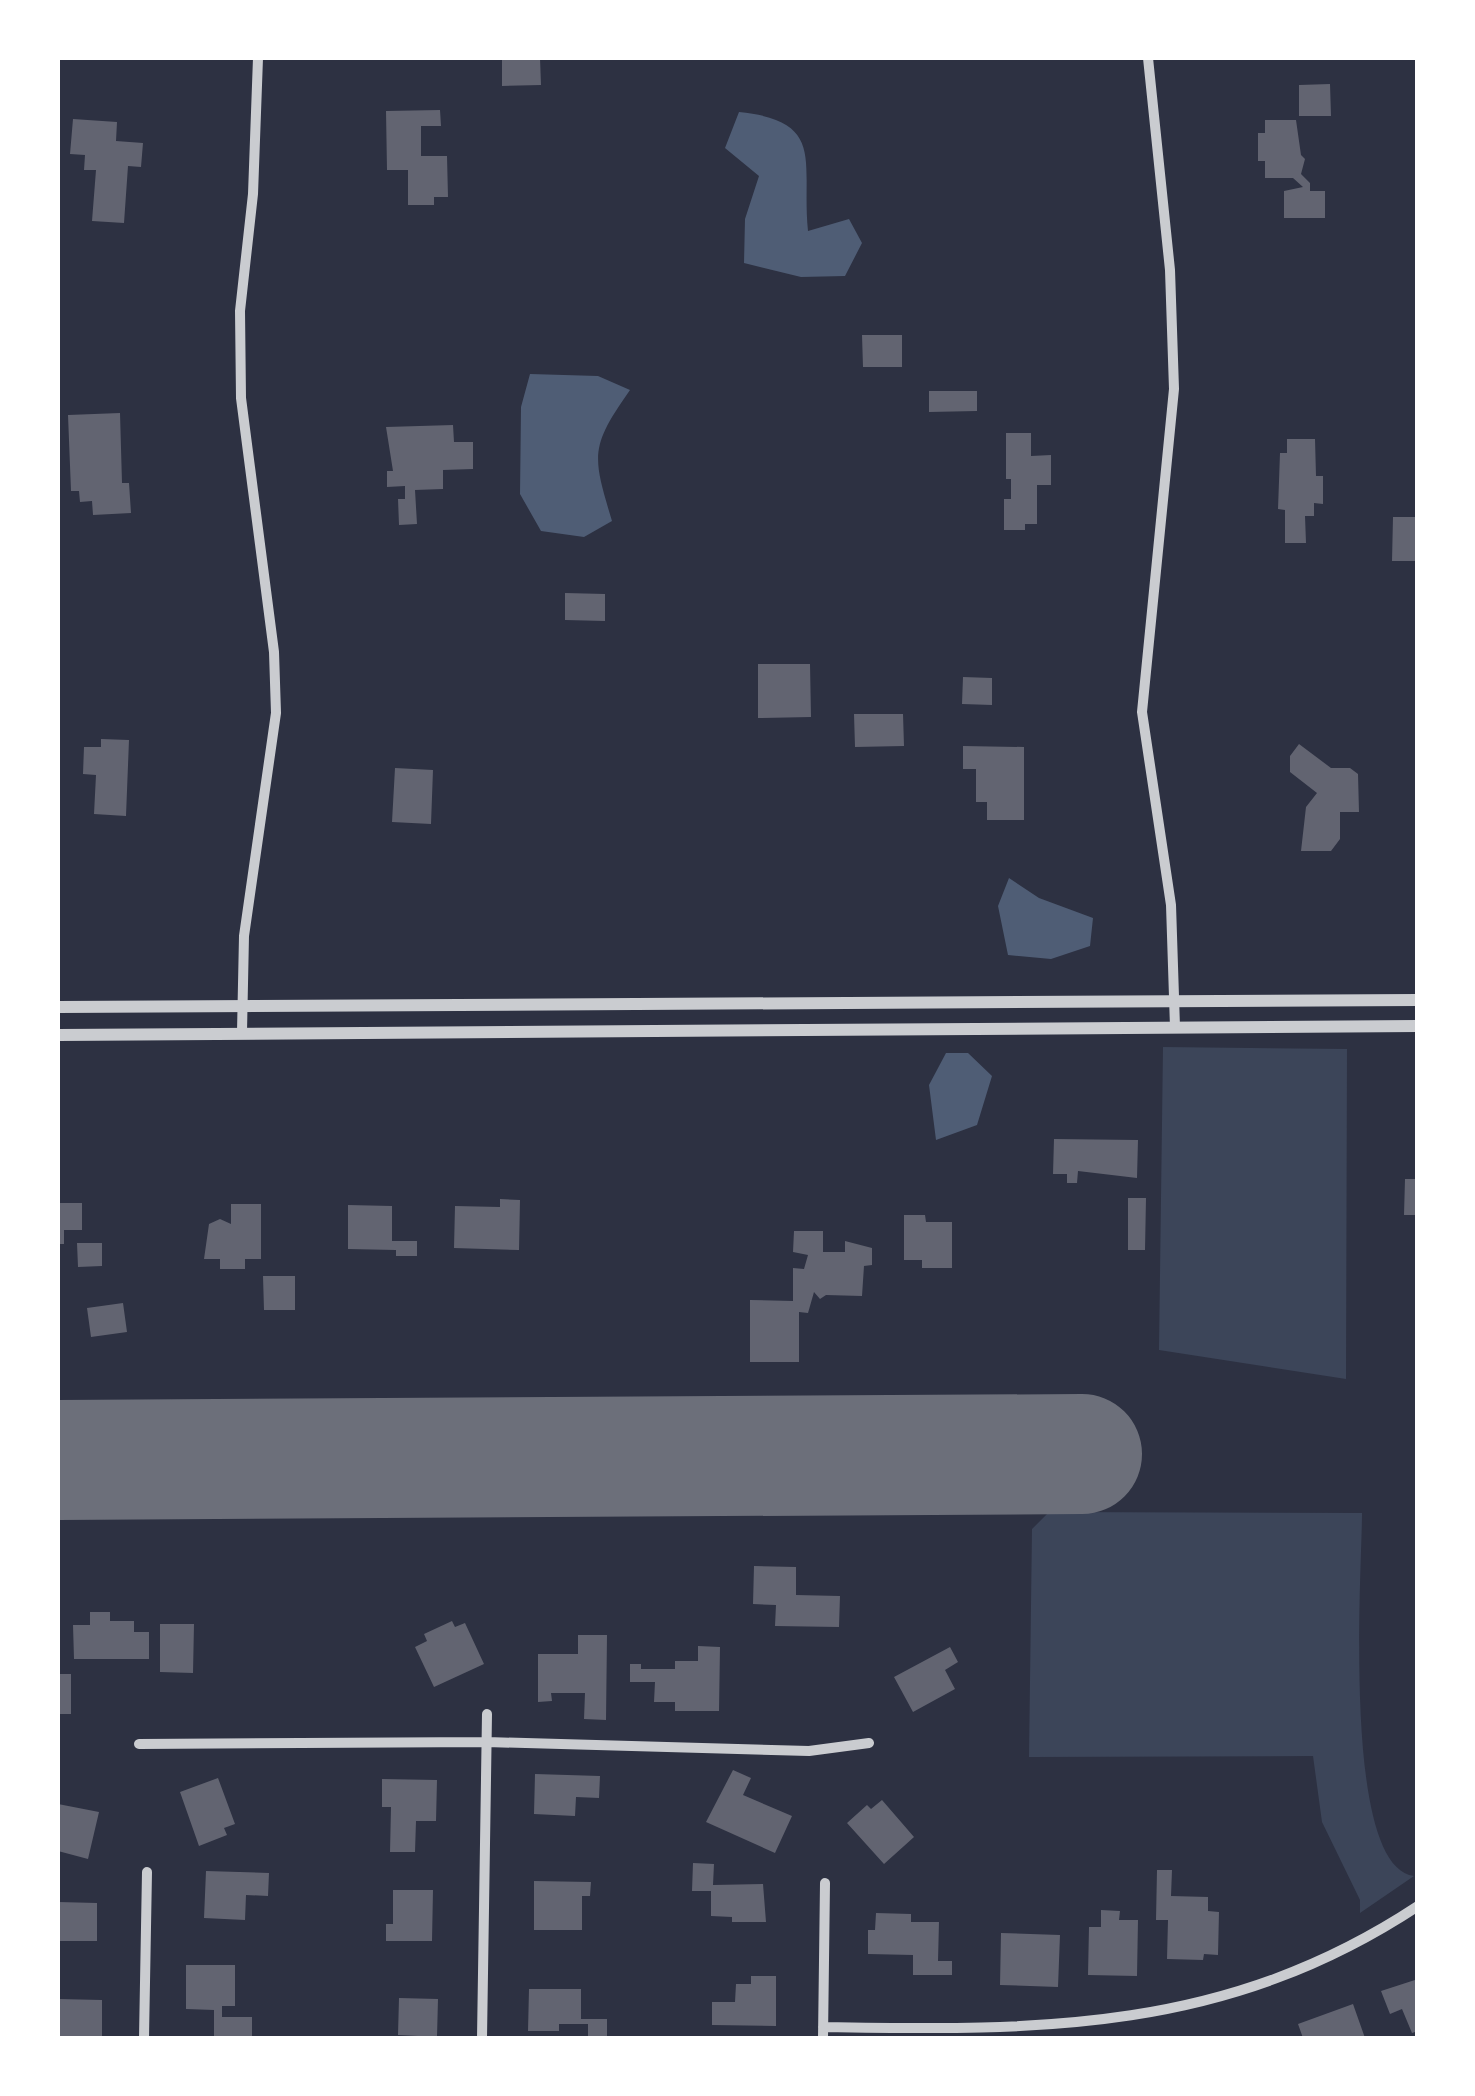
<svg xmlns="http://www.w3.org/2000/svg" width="1475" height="2096" font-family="Rubik,sans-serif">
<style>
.green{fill:#3c4559}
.water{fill:#4f5d75}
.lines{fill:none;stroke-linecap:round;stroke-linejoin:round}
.runway{stroke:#6c6f7a;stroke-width:120}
.building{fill:#626471}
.minor{stroke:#caccd0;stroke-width:10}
.tertiary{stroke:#caccd0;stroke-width:12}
</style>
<rect width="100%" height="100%" fill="#2d3142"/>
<path class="green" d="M1163,1047l184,2 -1,330 -187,-29z
M1049,1512l313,1c0,58 -21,354 52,363l-54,37v-13l-38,-78 -9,-66 -284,1 3,-228z"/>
<path class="water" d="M739,112c88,9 62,50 69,119l41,-12 13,24 -17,33 -44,1 -57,-14 1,-44 14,-43 -34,-28z
M530,374l68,2 32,14c-40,57 -38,65 -18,131l-28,16 -43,-6 -21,-37 1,-87z
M1009,878l30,20 54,20 -3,28 -39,13 -43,-4 -10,-49z
M946,1053h22l24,23 -15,49 -41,15 -7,-55z"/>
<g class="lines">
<path class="runway" d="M58,1460l1024,-6"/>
</g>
<path class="building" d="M502,58h38l1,27 -39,1z
M1330,84l1,32h-32v-31z
M440,110l1,16h-20v30h26l1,41h-14v8h-26v-35h-21l-1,-59z
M73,119l44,3 -1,19 27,2 -2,24 -13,-1 -4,57 -32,-2 4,-51h-12l1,-15 -15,-1z
M1265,120h31l5,35 4,4 -4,15 9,9v8h15v27h-41v-27l19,-4 -10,-9h-28v-17h-7v-28h7z
M862,335h40v32h-39z
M929,391h48v20l-48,1z
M120,413l2,70h7l2,30 -38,2 -1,-14 -12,1 -1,-11h-8l-3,-76z
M453,425l1,17h19v27l-30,1v19l-28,1 2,34 -18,1 -1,-26h7v-13l-18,1v-16h6l-7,-44z
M1006,433h25v23l20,-1v30h-14v39h-12v6h-21v-31h7v-20h-5z
M1287,439h28l1,37h7v28l-9,-1v13h-9l1,27h-21v-33l-7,-1 2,-56h7z
M1393,517h25v44h-26z
M565,593l40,1v27l-40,-1z
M758,664h52l1,53 -53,1z
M963,677l29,1v27l-30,-1z
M854,714h49l1,32 -49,1z
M101,739l28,1 -3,76 -32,-2 2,-39 -13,-1 1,-27h17z
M1299,744l32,24h19l8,6 1,38h-19v27l-9,12h-30l5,-44 11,-14 -27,-21v-16z
M963,746l61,1v73h-37v-18h-11v-33h-13z
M395,768l38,2 -2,54 -39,-2z
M1054,1139l84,1 -1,38 -59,-7 -1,12h-10v-9h-14z
M1405,1179h13v36h-14z
M1128,1198h18l-1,52h-17z
M500,1199l20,1 -1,50 -65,-2 1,-42 45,1z
M58,1203h24v27h-18v14h-6z
M231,1204h30v55h-16v10h-25v-10h-16l5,-35 11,-5 11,5z
M348,1205l44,1v35h25v15h-21v-6l-48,-1z
M904,1215h21l1,7h26v46h-30v-8h-18z
M794,1231h29v21h22v-11l27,7v17l-8,1 -2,30 -36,-1 -6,4 -6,-7 -6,21 -9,-1v50h-49v-62l43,1v-33l11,1 4,-14 -15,-3z
M77,1243h25v23l-24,1z
M263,1276h32v34h-31z
M123,1303l4,29 -36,5 -4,-29z
M754,1566l42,1v28l44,1 -1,31 -64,-1 1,-21 -23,-1z
M90,1612h20v9h24v11h15v27h-75l-1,-34h17z
M452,1621l3,6 10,-4 19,41 -50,23 -19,-40 12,-6 -3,-7z
M160,1624h34l-1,49 -33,-1z
M578,1635h29l-1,85 -22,-1 1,-26h-34l1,8 -14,1v-48h40z
M698,1646l22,1 -1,64h-44v-9h-21l1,-20h-25v-18h11v5h34v-8h23z
M950,1647l8,15 -13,8 10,19 -42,23 -19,-35z
M58,1674h13v40h-13z
M733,1770l18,8 -8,17 49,21 -17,37 -69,-31z
M535,1774l65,2 -1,22 -23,-1 -1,19 -41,-2z
M218,1778l17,46 -11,4 3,7 -28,11 -19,-54z
M382,1779l55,1 -1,41h-20l-1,31h-25l1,-45h-9z
M882,1800l32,37 -30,27 -37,-41 20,-18 4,4z
M58,1804l41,8 -11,47 -30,-8z
M693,1863l21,1 -1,21 50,-1 3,38h-34v-5l-21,-1v-25h-19z
M1157,1870h15l-1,26 37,1v14l11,1 -1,43 -14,-1 -1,6 -36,-1 1,-39h-12z
M206,1871l63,2 -1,23 -22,-1 -1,25 -41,-2z
M534,1881l57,1 -1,14h-8v34h-48z
M393,1890h40l-1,51h-46v-17h7z
M58,1902l39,1v38h-39z
M1101,1910l19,1 -1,9h19l-1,56 -49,-1 1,-48h12z
M876,1913l35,1v8h28l-1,39h14v14h-39v-20l-45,-1v-24h7z
M1001,1933l59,2 -2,52 -58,-2z
M186,1965h49v41h-13v11h30v21h-38v-28l-28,-1z
M751,1976h25v50l-64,-1v-23h23l1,-18h15z
M1418,1979v52l-6,2 -10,-24 -12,5 -9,-23z
M529,1989h52v30h26v19h-19v-14h-29v7h-31z
M399,1998l39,1 -1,38 -39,-2z
M58,1999l44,1v38h-44z
M1353,2004l12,34h-62l-5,-14z"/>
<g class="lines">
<path class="minor" d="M1148,58l22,212 4,119 -32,323 29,193 4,122
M242,1032l2,-96 32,-223 -2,-61 -33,-254 -1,-87 13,-117 5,-136
M139,1744l348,-2 322,9 60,-8
M823,2027c219,4 404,5 595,-121
M144,2038l3,-166
M482,2038l5,-324
M823,2038l2,-155"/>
<path class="tertiary" d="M58,1007l1360,-7
M58,1035l1360,-9"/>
</g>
<rect width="1475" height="2096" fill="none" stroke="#ffffff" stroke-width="120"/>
</svg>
